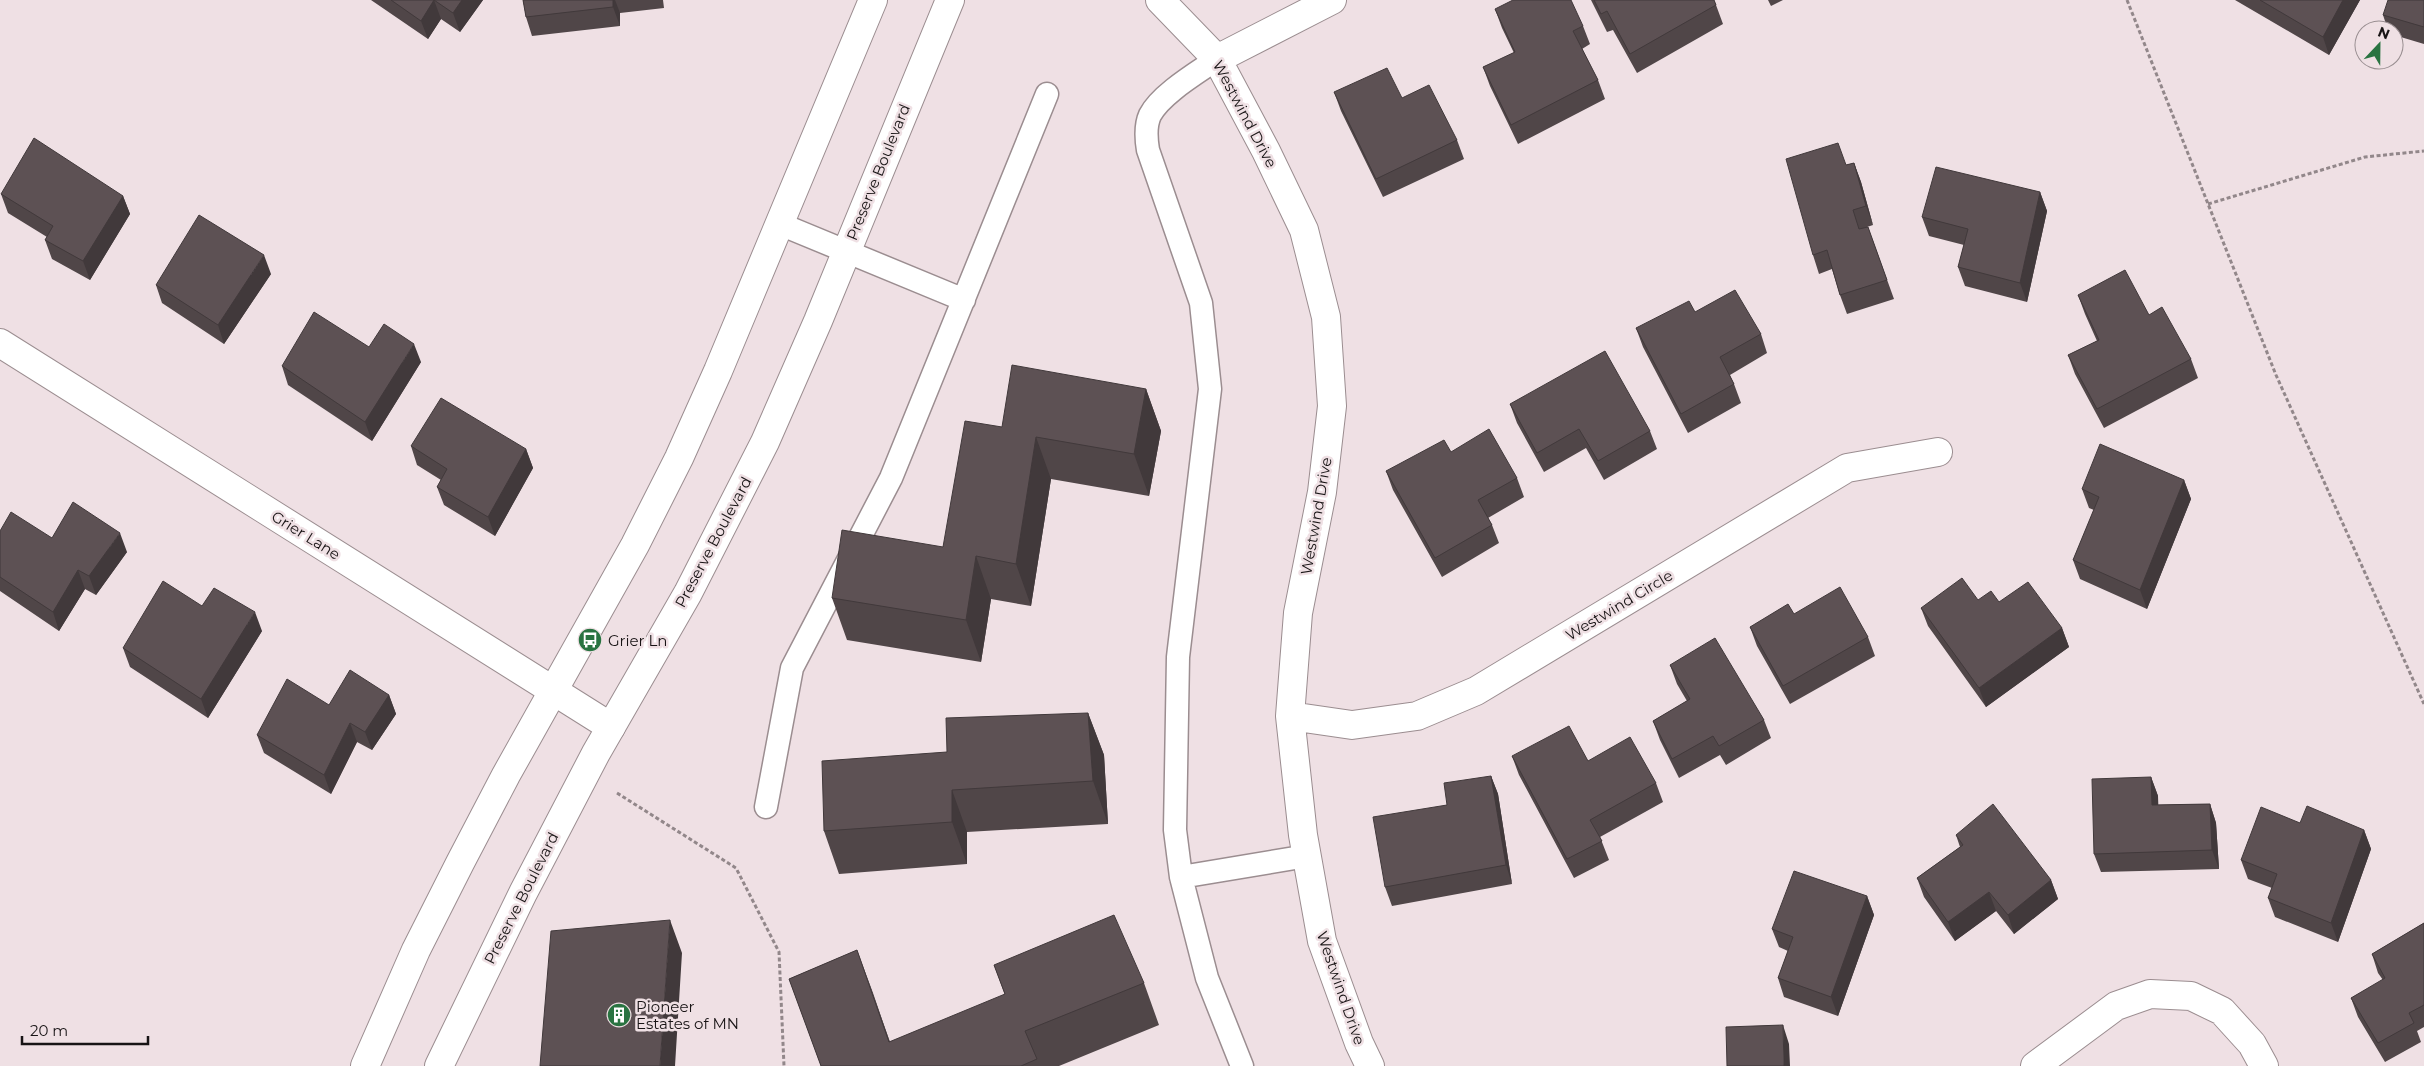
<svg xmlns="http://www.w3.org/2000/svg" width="2424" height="1066" font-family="Montserrat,sans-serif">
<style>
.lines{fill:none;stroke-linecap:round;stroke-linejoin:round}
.lane-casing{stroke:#9b8d90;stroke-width:25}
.street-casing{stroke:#9b8d90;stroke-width:30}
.secondary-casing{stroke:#9b8d90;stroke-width:30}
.path{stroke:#92878a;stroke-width:3;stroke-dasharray:4 2.5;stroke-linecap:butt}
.lane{stroke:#fff;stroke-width:22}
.street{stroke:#fff;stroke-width:28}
.secondary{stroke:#fff;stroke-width:28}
.wall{fill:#504648}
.shaded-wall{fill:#41393b}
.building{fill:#5d5154;stroke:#41393b}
.labels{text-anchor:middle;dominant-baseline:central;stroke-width:5;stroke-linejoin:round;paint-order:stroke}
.street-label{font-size:15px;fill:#181415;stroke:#efe0e4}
.poi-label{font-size:15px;fill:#181415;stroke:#efe0e4;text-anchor:start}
</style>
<rect width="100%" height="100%" fill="#efe0e4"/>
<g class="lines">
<g class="lane-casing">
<path id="lane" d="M1217,59c-20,14 -56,35 -67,56 -5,11 -4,23 -2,35l53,153 9,86 -32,268 -3,173 6,47 126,-21
M780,224l184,76
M766,807l26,-139 99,-190 156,-384
M1181,877l26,101 35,88"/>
</g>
<g class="street-casing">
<path id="street" d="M1160,0l57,59 49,92 38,79 22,87 6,89 -10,86 -24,121 -8,103 13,119 19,106 37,102 11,23
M1217,59l115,-59
M0,343l611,384
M1290,716l62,9 65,-9 59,-25 371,-223 91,-16
M2035,1066l81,-60 34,-12 41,2 31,15 30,33 12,22"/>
</g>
<g class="secondary-casing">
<path id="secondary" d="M365,1066l51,-116 44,-87 46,-88 129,-230 44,-87 39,-87 155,-371
M439,1066l84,-173 73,-140 92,-160 77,-151 53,-121 132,-321"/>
</g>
<path class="path" d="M2127,0l149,375 148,329
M2208,204l157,-47 59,-6
M617,793l119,75 43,84 5,114"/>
<use href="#lane" class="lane"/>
<use href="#street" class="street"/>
<use href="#secondary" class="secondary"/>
</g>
<path class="wall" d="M371,0h112l-23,32 -19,-13 -13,20z
M523,0h140l1,8 -44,5v13l-88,10 -6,-19z
M1591,0h123l2,5 7,19 -86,49 -24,-43 -6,2z
M1768,0h15l-12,6z
M2235,0h125l-31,55z
M2424,0v44l-30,-9v-5h-6l-5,-15z
M1495,9l88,17 7,18 -8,5 16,31 7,19 -87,45 -28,-58 -7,-19 31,-14 -12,-25z
M1334,92l68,6 55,42 7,19 -81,38 -42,-86z
M1854,163l7,19 12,43 -9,3 4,-1 26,72 -47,15 -7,-19 -8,-26 -13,5 -6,-19 33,-90z
M2040,192l7,19 -20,91 -62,-16 -7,-19 6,-22 -35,-9 -7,-19z
M1,194l122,2 7,18 -40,66 -38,-21 -7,-19 2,-3 -39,-24z
M271,274l-47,70 -62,-41 -6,-18z
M2078,295l71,20 42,44 7,19 -94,50 -29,-54 -7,-19 29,-14 -12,-27z
M1695,312l66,22 6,19 -37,22 4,9 7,19 -53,30 -45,-86 -7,-19z
M421,362l-49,79 -84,-56 -6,-19z
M1146,389l15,42 -12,65 -98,-17 -20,127 -40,-7 -10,63 -134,-22 -15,-42 111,-51 59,-120z
M1510,404l140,27 7,18 -53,31 -18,-32 -42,24 -27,-49z
M411,446l115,3 7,19 -38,68 -51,-31 -7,-18 4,-7 -24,-15z
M1451,452l66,26 7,19 -36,21 4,7 7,18 -57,34 -49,-87 -7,-19z
M2184,480l7,19 -44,110 -67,-30 -7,-19 21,-50 -5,-2 -7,-19z
M0,531l52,7 75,14 -31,43 -11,-6 -26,42 -59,-40z
M1978,600l21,2 63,26 7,19 -83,60 -58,-81 -7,-18z
M202,606l60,25 -54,87 -78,-51 -7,-19z
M1794,614l74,23 7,19 -85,48 -33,-58 -7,-19z
M1670,665l94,55 7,18 -45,27 -6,-10 -41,23 -19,-38 -7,-19 34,-20 -10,-17z
M389,695l7,19 -24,36 -15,-8 -26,52 -67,-41 -7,-18 72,-30z
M1088,713l16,42 4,69 -141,8v32l-128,10 -15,-43 123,-79z
M1512,756l76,5 68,22 7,19 -63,35 9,23 -35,18 -55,-103z
M1491,776l7,18 14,90 -120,22 -7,-19 62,-82z
M2151,777l7,19v9l52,-1 6,19 3,46 -118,3 -7,-18z
M2300,823l64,7 7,19 -33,93 -63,-25 -7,-19 4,-10 -24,-9 -7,-19z
M1956,835l95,45 7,19 -44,35 -18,-23 -41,30 -31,-44 -7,-19 43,-31z
M1867,896l7,19 -36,101 -54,-19 -6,-19 10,-27 -9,-4 -7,-18z
M2424,923v104l-7,4 4,11 -36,20 -27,-45 -7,-19 32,-18 -5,-7 -6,-19z
M857,950l33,92 115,-47 -11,-30 150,18 15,42 -100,41h-238l-32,-87z"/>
<path class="shaded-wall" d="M434,0l7,19 -13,20 -7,-18z
M462,0h21l-23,32 -7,-19z
M613,0h2l5,13v13l-7,-19z
M2343,0h17l-31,55 -6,-18z
M1854,163l7,19 12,43 -7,-19z
M2040,192l7,19 -20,91 -7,-19z
M123,196l7,18 -40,66 -7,-19z
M264,255l7,19 -47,70 -6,-19z
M414,344l7,18 -49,79 -7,-19z
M1146,389l15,42 -12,65 -15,-42z
M1036,437l15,42 -20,127 -15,-42z
M526,449l7,19 -38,68 -7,-19z
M2184,480l7,19 -44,110 -7,-19z
M120,533l7,19 -31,43 -7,-19z
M976,556l15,43 -10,63 -15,-42z
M78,570l7,19 -26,42 -6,-19z
M255,612l7,19 -54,87 -7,-19z
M2062,628l7,19 -83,60 -7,-19z
M389,695l7,19 -24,36 -7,-18z
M1088,713l16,42 4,69 -15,-43z
M350,723l7,19 -26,52 -7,-19z
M1491,776l7,18 14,90 -6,-19z
M2151,777l7,19 1,28 -7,-19z
M952,790l15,42v32l-15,-42z
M2210,804l6,19 3,46 -7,-19z
M2364,830l7,19 -33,93 -7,-19z
M2051,880l7,19 -44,35 -6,-19z
M1989,892l7,19 -41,30 -7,-19z
M1867,896l7,19 -36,101 -7,-19z
M670,920l12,33 -7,113h-15z
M857,950l16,43 25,73z
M1783,1025l6,19 1,22h-6z"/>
<path class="building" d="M391,0h71l-9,13 -19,-13 -13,21z
M523,0h90v7l-87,10z
M1513,0h58l12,26 -10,5 25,49 -87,45 -28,-58 32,-15 -20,-43z
M1594,0h120l2,5 -86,49 -23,-43 -6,3z
M2260,0h83l-20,37z
M2388,0h36v27l-41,-12z
M1387,68l15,30 27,-13 28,55 -81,39 -42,-87z
M34,138l89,58 -40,65 -38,-21 8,-14 -52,-32z
M1838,143l8,22 8,-2 12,43 -13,4 6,19 9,-2 19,53 -47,15 -13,-45 -14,5 -27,-96z
M1936,167l104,25 -20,91 -62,-16 10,-38 -46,-12z
M199,215l65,40 -46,70 -62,-40z
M2125,270l24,45 13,-8 29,52 -94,50 -29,-54 31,-15 -21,-45z
M1735,290l26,44 -41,23 14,27 -53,30 -45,-86 53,-27 6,11z
M314,312l55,35 15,-23 30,20 -49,78 -83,-56z
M1605,351l45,80 -52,30 -19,-32 -42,24 -27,-49z
M1012,365l134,24 -12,65 -98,-17 -20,127 -40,-8 -10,64 -134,-22 10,-68 101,17 22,-126 37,6z
M441,398l85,51 -38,68 -51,-30 10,-18 -36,-23z
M1489,429l28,49 -39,22 14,25 -57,33 -49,-87 58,-31 7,12z
M2100,444l84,36 -44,110 -67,-30 26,-63 -17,-8z
M73,502l47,31 -31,43 -11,-6 -25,42 -53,-35v-46l11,-19 41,26z
M1962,578l16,22 13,-9 8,11 29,-20 34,46 -83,60 -58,-80z
M163,581l39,25 12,-18 41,24 -54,87 -78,-51z
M1840,587l28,50 -85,49 -33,-59 38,-23 6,10z
M1715,638l49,82 -45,26 -6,-10 -41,23 -19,-38 37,-22 -20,-34z
M350,670l39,25 -24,37 -15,-9 -26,52 -67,-40 30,-56 42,26z
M1088,713l5,68 -141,9v32l-128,9 -2,-70 125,-9 -1,-34z
M1569,726l19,35 42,-24 26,46 -66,37 12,21 -35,18 -55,-103z
M1491,776l15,89 -121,22 -12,-70 74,-12 -3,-22z
M2151,777l1,28 58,-1 2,46 -118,4 -2,-75z
M1993,804l58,76 -43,35 -19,-23 -41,30 -31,-44 46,-33 -7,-10z
M2307,806l57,24 -33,93 -63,-25 9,-24 -36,-14 20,-53 39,16z
M1794,871l73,25 -36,101 -53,-19 15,-41 -21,-8z
M1114,915l30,68 -119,48 12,28 -16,7h-200l-32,-87 68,-29 32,92 116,-48 -11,-29z
M670,920l-10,146h-120l11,-135z
M2424,923v82l-15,8 5,10 -36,20 -27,-45 34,-20 -13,-24z
M1783,1025l1,41h-57l-1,-39z"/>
<defs>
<g id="bus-disc" transform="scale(1.25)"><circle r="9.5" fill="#297341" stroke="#efe0e4"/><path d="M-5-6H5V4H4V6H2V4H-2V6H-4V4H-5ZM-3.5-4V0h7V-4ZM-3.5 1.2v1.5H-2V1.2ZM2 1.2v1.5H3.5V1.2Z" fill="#fff"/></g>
<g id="building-disc" transform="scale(1.25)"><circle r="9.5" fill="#297341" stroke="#efe0e4"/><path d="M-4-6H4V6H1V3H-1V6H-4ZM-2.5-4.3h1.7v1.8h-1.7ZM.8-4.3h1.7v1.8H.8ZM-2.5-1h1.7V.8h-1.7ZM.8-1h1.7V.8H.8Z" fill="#fff"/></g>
</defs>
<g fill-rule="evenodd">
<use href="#bus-disc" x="590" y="640"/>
<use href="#building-disc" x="619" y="1015"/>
</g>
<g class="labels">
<g class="street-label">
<text transform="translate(1245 114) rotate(62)">Westwind Drive</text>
<text transform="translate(878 172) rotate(-68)">Preserve Boulevard</text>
<text transform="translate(1316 516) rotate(-80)">Westwind Drive</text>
<text transform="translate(306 535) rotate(32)">Grier Lane</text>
<text transform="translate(713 542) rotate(-62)">Preserve Boulevard</text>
<text transform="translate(1619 605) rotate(-31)">Westwind Circle</text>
<text transform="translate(521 898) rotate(-63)">Preserve Boulevard</text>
<text transform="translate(1341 988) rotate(71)">Westwind Drive</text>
</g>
<g class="poi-label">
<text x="608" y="640">Grier Ln</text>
<text x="636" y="1006">Pioneer<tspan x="636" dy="17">Estates of MN</tspan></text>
</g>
</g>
<g transform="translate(2379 45) rotate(22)"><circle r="24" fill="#efe0e4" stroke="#998e91"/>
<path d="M0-4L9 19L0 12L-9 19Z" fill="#297341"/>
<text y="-8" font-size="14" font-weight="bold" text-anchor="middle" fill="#181415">N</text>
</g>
<path d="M22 1036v8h126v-8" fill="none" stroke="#181415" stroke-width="2.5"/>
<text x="30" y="1036" font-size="15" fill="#181415" stroke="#efe0e4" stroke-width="4" paint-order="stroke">20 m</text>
</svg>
